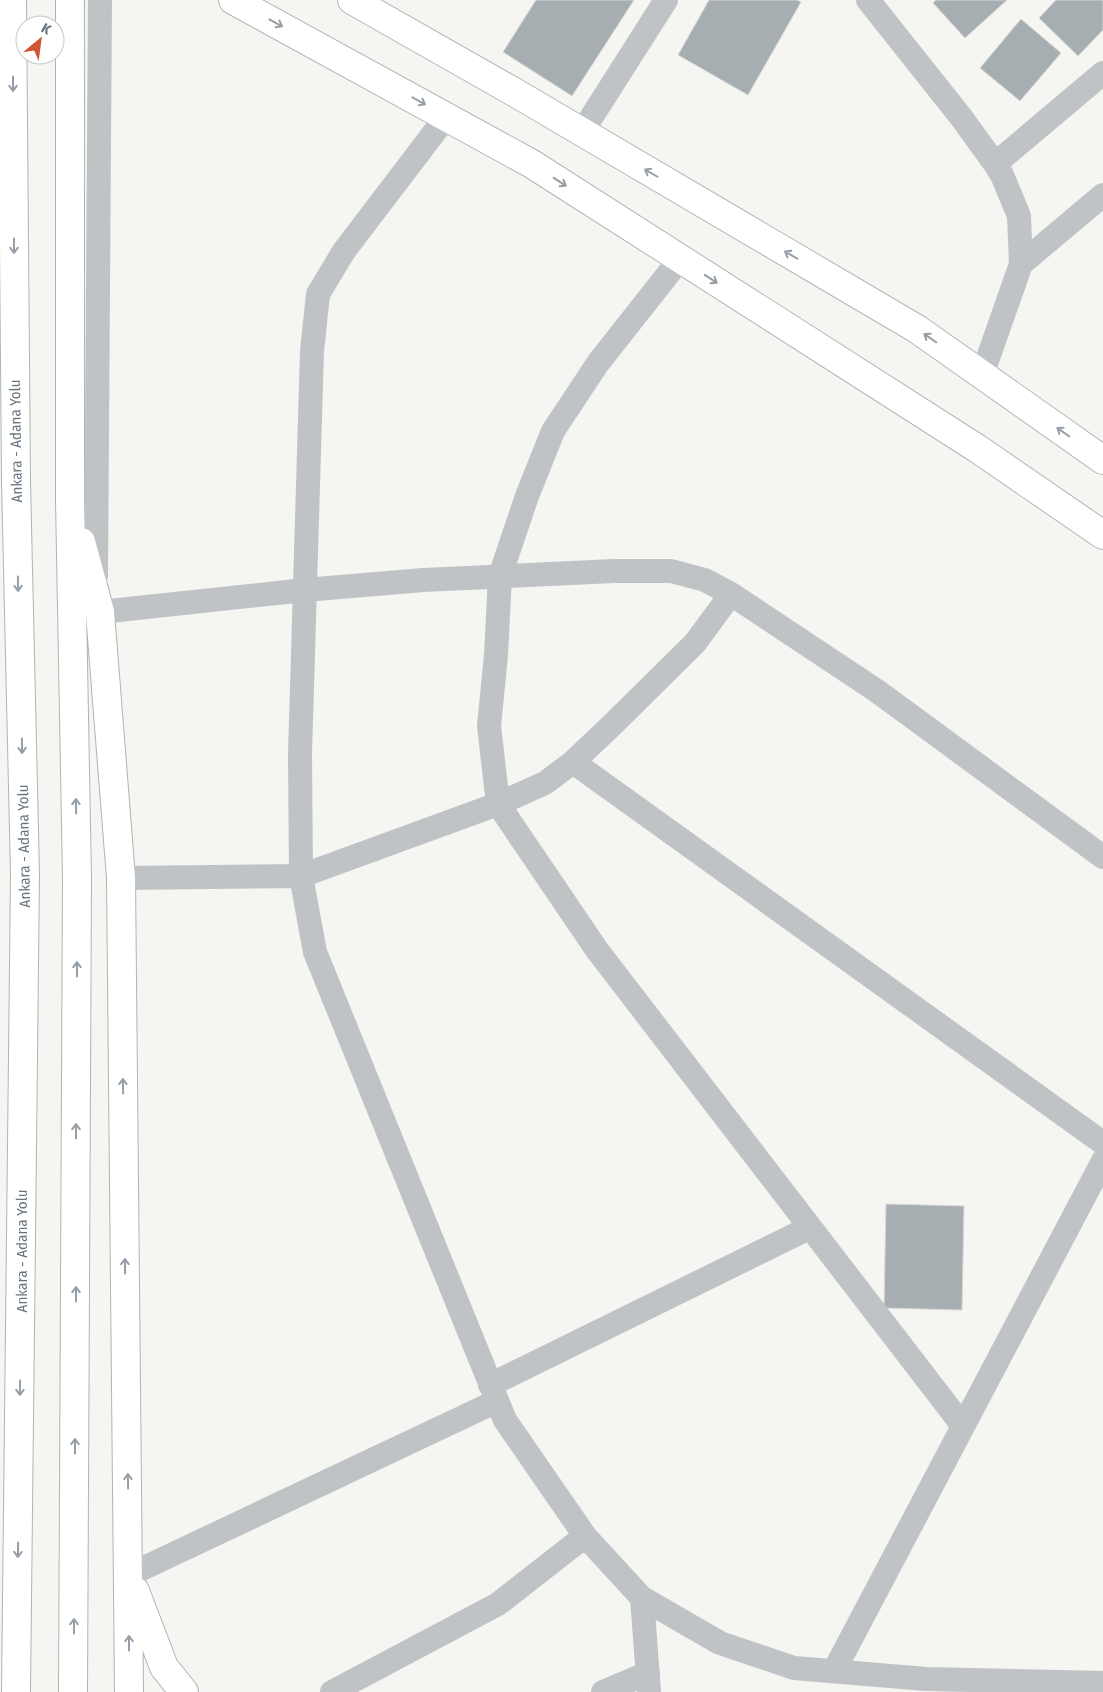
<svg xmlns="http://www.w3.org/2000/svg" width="1103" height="1692" font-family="'Fira Sans Condensed',sans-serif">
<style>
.building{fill:#a7aeb2;stroke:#d6d6d5}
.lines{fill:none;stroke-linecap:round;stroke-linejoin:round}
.secondary-casing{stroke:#b2b6ba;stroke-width:30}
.trunk-casing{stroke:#b0b4b7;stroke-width:30}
.minor{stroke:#bfc3c6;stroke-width:24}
.secondary{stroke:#fff;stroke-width:28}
.trunk{stroke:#fff;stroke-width:28}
.oneway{stroke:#959ea6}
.labels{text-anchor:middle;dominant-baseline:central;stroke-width:5;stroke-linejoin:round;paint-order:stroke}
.street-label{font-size:15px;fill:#677580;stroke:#fff}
</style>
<rect width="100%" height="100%" fill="#f5f5f2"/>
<path class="building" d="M536,0h98l-62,96 -69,-44z
M709,0h88l4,2 -53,93 -70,-40z
M936,0h71l-42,38 -32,-35z
M1056,0h47v30l-25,26 -39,-38z
M1021,19l40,34 -41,48 -40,-33z
M886,1204l78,2 -2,104 -78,-2z"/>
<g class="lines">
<g class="secondary-casing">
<path id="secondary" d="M233,0l299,164 446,285 125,86
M352,0l162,92 403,237 186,131"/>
</g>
<g class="trunk-casing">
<path id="trunk" d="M12,0l4,482 9,392 -9,818
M70,0v500l7,378 -4,814
M81,542l19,70 21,266 8,814
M135,1591l29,76 20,25"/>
</g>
<path class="minor" d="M868,0l93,117 34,47 7,11 17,41 2,48 -39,111
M446,117l-102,134 -26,43 -6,57 -12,403 1,122 14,76 190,468 80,116 57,62 78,45 74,25 132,11 177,4
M582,132l84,-132
M995,164l108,-91
M680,259l-82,104 -45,68 -26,65 -27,80 -4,79 -7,71 9,78 99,146 366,476
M1021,264l82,-69
M96,576l4,-576
M100,612l205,-22 118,-10 191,-9h57l34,9 26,14
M573,762l530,381
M121,878l180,-2 197,-72 47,-21 28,-21 38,-36 84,-83 36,-49 146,97 226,166
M490,1385l319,-157
M129,1575l368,-174
M642,1598l7,94
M834,1671l269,-510
M332,1692l166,-88 87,-68
M603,1692l45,-19"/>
<use href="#secondary" class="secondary"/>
<use href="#trunk" class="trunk"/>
</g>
<defs><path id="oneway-shaft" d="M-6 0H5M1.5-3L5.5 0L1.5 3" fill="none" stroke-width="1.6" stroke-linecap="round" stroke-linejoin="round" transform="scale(1.25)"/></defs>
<g class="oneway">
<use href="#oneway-shaft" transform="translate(276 23) rotate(29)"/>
<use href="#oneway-shaft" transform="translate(13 84) rotate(90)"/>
<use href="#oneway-shaft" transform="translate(419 101) rotate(29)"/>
<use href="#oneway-shaft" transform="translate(651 173) rotate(-150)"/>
<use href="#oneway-shaft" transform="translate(560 182) rotate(33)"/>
<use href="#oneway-shaft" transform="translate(14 246) rotate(90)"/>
<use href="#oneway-shaft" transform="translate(791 255) rotate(-150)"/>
<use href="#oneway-shaft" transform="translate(711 279) rotate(33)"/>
<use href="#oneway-shaft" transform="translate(930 338) rotate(-145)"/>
<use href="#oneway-shaft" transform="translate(1063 432) rotate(-145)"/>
<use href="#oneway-shaft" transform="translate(18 584) rotate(89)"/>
<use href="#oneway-shaft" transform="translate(22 746) rotate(89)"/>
<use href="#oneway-shaft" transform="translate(76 806) rotate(-91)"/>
<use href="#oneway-shaft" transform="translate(77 969) rotate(-90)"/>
<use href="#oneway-shaft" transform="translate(123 1086) rotate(-91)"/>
<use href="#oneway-shaft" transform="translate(76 1131) rotate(-90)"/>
<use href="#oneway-shaft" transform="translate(125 1266) rotate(-91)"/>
<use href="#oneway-shaft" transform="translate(76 1294) rotate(-90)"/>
<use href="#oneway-shaft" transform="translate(20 1388) rotate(91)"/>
<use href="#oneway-shaft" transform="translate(75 1446) rotate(-90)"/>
<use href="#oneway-shaft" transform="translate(128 1481) rotate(-91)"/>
<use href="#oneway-shaft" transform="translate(18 1550) rotate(91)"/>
<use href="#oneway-shaft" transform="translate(74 1626) rotate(-90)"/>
<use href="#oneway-shaft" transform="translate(129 1643) rotate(-90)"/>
</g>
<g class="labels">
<g class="street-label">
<text transform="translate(16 441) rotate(-91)">Ankara - Adana Yolu</text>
<text transform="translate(24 846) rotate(-91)">Ankara - Adana Yolu</text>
<text transform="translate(22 1251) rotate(-90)">Ankara - Adana Yolu</text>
</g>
</g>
<g transform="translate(40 40) rotate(29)"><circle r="24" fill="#ffffff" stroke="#c2c8cc"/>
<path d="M0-4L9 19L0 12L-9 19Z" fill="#d25635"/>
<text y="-8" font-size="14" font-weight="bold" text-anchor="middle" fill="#677580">K</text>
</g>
</svg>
